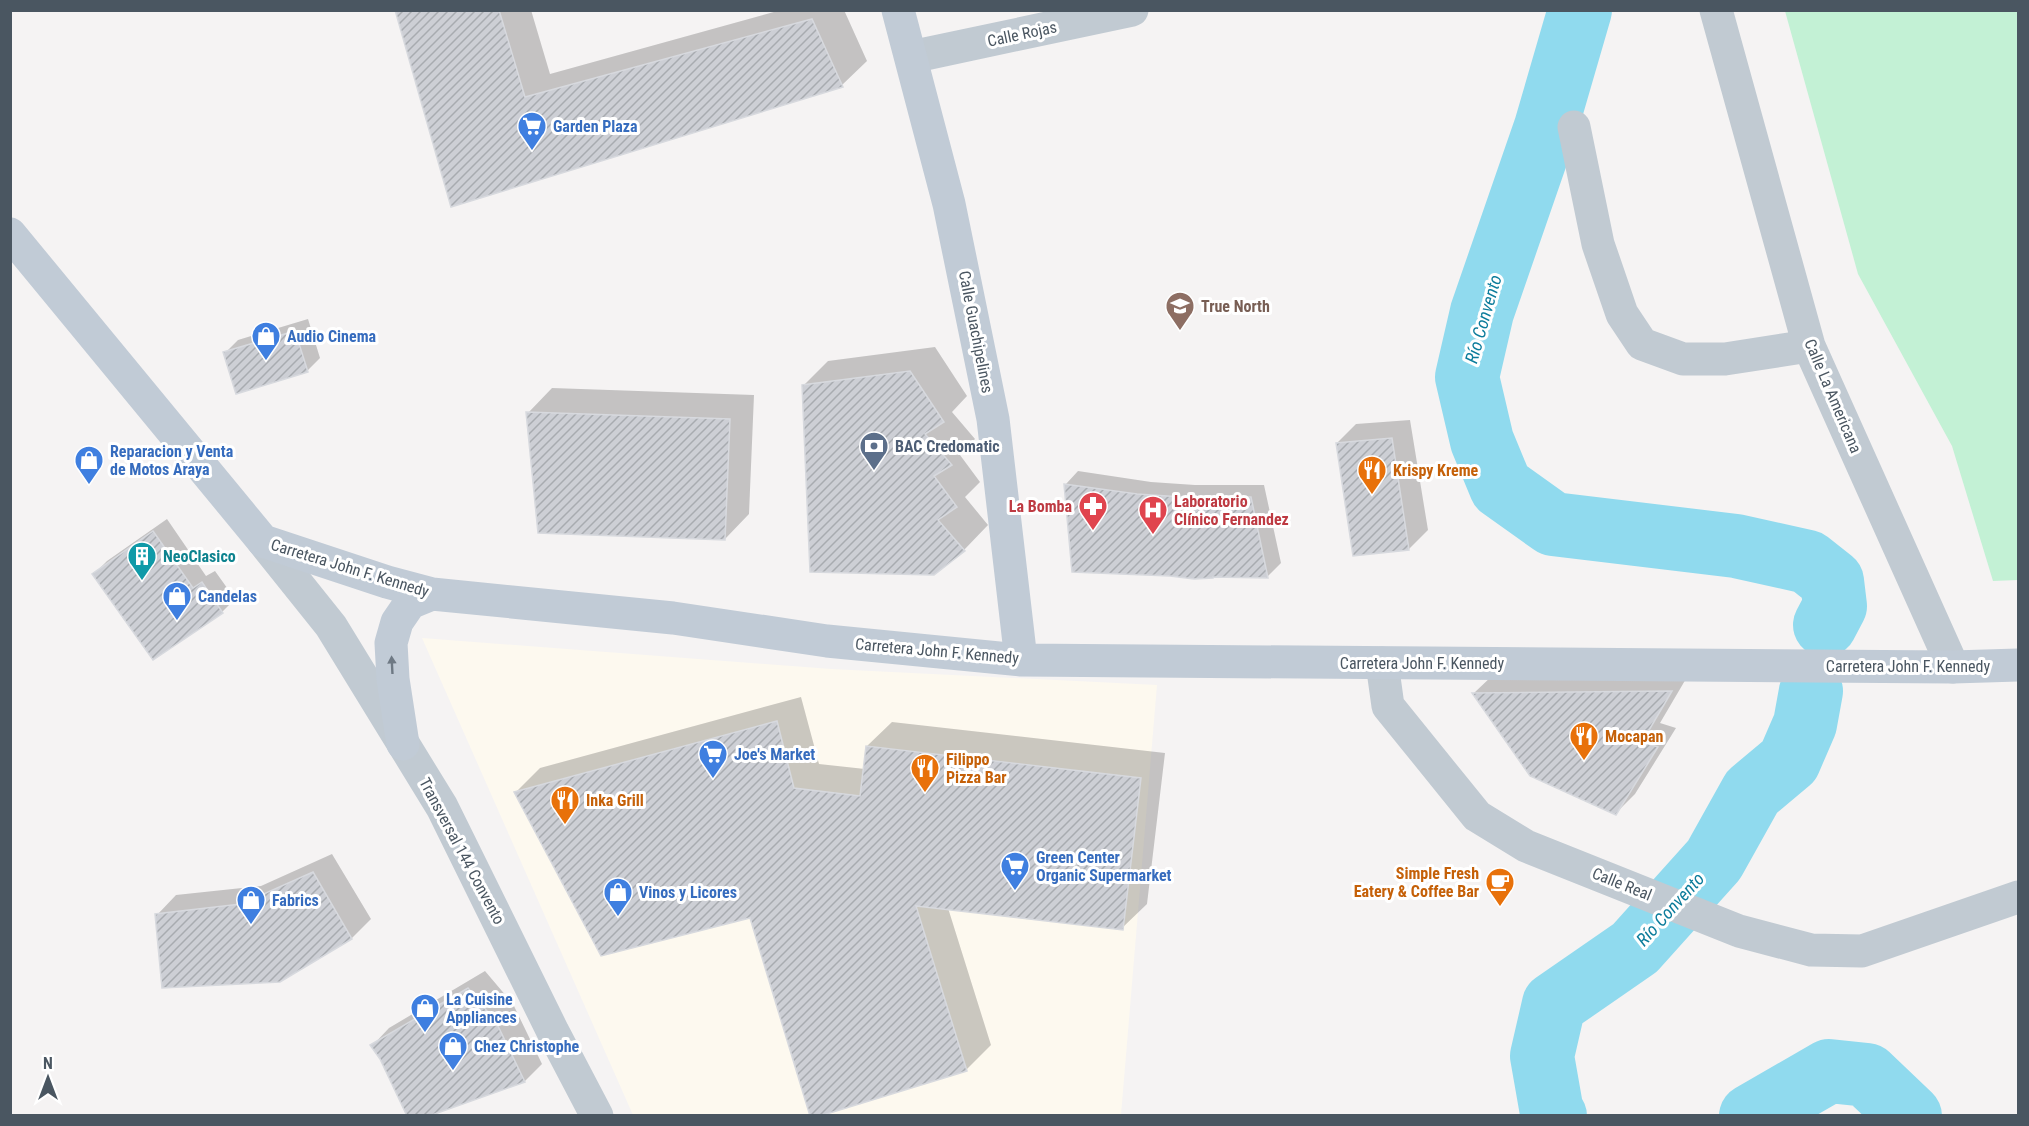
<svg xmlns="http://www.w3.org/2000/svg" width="2029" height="1126" font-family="'Roboto Condensed',sans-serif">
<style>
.commercial{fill:#fdf9ef}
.garden{fill:#c3f1d5}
.shadow{fill:#0003}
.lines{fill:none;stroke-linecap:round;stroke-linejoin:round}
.river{stroke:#90daee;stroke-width:64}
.building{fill:url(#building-hatch);stroke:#d7d9de;stroke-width:1.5}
.street{stroke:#c1cad2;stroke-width:33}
.secondary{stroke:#c1cbd6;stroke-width:33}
.oneway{fill:#6e7984}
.labels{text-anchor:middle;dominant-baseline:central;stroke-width:6;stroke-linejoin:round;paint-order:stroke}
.street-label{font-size:16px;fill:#4a5661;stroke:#fff}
.shop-label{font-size:16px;font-weight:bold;fill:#366cbe;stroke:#fff;text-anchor:start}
.education-label{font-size:16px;font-weight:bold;fill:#785e54;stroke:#fff;text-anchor:start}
.service-label{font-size:16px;font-weight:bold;fill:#4e5e75;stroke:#fff;text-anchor:start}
.food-label{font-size:16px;font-weight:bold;fill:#c56008;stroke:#fff;text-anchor:start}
.health-label{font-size:16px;font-weight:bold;fill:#be3a42;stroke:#fff;text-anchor:start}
.culture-label{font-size:16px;font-weight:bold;fill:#0d838f;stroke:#fff;text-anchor:start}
.water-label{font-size:18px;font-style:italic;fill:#0c7c9b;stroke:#fff}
</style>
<defs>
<pattern id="building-hatch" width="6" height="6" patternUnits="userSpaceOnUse" patternTransform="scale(1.5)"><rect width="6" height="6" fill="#cdcfd5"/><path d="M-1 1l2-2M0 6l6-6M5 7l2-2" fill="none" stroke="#a8abb0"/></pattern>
</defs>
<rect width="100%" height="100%" fill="#f5f3f3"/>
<path class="commercial" d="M422,638l409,31 326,16 -36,430h-488z"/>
<path class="garden" d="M1785,11h233v569l-25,1 -41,-135 -94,-172z"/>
<path class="shadow" d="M397,10h134l19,64 231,-64h63l23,51 -25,24 -390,120z
M308,319l12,39 -13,13 -82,-18 13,-13z
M935,347l32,49 -15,16 23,27 -15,16 20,27 -15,15 23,28 -24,25 -31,24 -130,-188 25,-25z
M552,388l202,7 -5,119 -24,25 -197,-126z
M1410,420l18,110 -19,19 -72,-106 19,-19z
M1078,471l73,11 44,3h69l17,78 -13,13 -194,-5 -8,-87z
M167,519l39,57 9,-5 20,28 -13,13 -128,-38 13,-13z
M1690,672l-30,51 16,5 -41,66 -19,19 -142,-120 19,-18z
M801,697l18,67 46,5 2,-23 25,-24 273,31 -18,151 -25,24 -174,-20 43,137 -25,25 -215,-154 -235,-124 24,-24z
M332,854l39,65 -19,19 -72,43 -123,-66 19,-20 85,-9z
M485,971l28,33 29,60 -17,17 -100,35 -53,-70 17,-18z"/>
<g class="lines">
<path class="river" d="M1580,10l-34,117 -64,185 -15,65 15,64 19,46 52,37 183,22 72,16 24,19 3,25 -10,19
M1555,1116l-3,-3 -10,-57 12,-52 81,-56 79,-88 38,-68 37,-31 16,-37 6,-33
M1751,1116l78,-45 38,4 43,41"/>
</g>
<path class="building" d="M395,10h104l26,87 287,-78 31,68 -392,120z
M295,331l13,41 -72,22 -13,-42z
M910,371l34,51 -19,12 27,31 -18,11 23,31 -19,13 27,31 -31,24 -124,-3 -8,-187z
M526,412l204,7 -5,121 -187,-7z
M1392,438l17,112 -56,6 -17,-113z
M1064,484l73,10 45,3h69l17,81 -55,-1v1l-19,1 -24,-3 -98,-4z
M153,531l40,57 9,-6 21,31 -70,47 -61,-86z
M1672,691l-30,51 16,5 -42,68 -86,-39 -58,-83z
M777,721l17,67 66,8 6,-50 275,32 -18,152 -207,-24 51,165 -147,45h-10l-60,-198 -149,38 -87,-164z
M313,872l39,67 -72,43 -118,6 -7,-74 86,-10z
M468,988l28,34 29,60 -96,34h-22l-27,-57 -10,-14z"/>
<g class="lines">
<path class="street" d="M1716,10l93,336 144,321
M911,57l221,-47
M1574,127l24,117 24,70 20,30 41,15h42l84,-13
M263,541l68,85 111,181 111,225 44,84
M1382,663l6,43 89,110 49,30 213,85 72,19 51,1 156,-54"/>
<path class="secondary" d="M898,10l51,194 44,215 28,241
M10,234l253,307 124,41 45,12 241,24 154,23 194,19 932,7 65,-2
M403,744l-10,-65 -2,-36 6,-21 13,-19 22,-9"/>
</g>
<defs><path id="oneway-solid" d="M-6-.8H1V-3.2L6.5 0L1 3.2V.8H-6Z" transform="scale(1.5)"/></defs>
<use class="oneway" href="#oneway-solid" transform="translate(392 665) rotate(-93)"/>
<defs>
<g id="supermarket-pin" transform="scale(1.5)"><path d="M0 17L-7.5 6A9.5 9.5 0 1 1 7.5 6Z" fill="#3f7fe0" stroke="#fff"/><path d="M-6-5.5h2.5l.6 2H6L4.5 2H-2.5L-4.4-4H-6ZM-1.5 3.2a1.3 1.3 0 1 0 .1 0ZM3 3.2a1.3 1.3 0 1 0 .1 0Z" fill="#fff"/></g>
<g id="school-pin" transform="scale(1.5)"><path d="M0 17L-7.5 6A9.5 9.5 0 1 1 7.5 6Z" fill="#8d6e63" stroke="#fff"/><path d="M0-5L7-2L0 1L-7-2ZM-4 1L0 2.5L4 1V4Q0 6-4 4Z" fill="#fff"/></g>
<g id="shop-pin" transform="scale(1.5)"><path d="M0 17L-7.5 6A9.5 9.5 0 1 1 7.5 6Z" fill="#3f7fe0" stroke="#fff"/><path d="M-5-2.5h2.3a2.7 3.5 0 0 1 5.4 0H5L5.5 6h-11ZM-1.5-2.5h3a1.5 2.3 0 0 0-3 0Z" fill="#fff"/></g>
<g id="bank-pin" transform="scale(1.5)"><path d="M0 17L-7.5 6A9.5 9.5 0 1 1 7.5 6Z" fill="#5c6f8a" stroke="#fff"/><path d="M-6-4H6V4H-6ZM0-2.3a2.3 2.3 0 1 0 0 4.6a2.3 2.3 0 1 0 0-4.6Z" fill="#fff"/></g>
<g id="restaurant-pin" transform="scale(1.5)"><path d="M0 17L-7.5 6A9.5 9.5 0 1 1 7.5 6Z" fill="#e8710a" stroke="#fff"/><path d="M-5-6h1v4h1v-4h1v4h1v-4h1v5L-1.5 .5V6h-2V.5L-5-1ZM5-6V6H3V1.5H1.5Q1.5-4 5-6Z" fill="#fff"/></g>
<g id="pharmacy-pin" transform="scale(1.5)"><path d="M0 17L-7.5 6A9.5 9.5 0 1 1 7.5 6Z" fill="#e0444e" stroke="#fff"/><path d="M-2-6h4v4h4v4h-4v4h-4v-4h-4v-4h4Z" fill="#fff"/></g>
<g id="hospital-pin" transform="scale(1.5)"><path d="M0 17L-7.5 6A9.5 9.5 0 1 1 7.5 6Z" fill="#e0444e" stroke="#fff"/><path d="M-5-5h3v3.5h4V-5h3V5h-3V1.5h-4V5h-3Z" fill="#fff"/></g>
<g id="building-pin" transform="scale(1.5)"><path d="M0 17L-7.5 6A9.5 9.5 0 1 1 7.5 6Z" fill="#0f9aa8" stroke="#fff"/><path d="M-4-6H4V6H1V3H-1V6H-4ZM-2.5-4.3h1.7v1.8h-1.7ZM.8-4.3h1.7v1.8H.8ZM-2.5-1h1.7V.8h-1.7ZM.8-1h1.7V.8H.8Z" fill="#fff"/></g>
<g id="cafe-pin" transform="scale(1.5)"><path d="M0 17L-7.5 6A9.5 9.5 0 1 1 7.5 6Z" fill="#e8710a" stroke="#fff"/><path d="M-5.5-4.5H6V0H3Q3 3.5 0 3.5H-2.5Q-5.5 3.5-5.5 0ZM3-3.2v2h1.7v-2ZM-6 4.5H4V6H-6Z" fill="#fff"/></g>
</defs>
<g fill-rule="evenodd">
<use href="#supermarket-pin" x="532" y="126"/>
<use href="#school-pin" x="1180" y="306"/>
<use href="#shop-pin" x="266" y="336"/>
<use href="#bank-pin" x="874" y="446"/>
<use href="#shop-pin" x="89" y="460"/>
<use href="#restaurant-pin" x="1372" y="470"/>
<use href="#pharmacy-pin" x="1093" y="506"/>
<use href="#hospital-pin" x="1153" y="510"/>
<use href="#building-pin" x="142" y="556"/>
<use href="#shop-pin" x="177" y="596"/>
<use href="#restaurant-pin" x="1584" y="736"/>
<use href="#supermarket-pin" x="713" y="754"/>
<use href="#restaurant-pin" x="925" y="768"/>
<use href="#restaurant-pin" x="565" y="800"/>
<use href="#supermarket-pin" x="1015" y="866"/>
<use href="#cafe-pin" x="1500" y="882"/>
<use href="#shop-pin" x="618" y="892"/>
<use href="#shop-pin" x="251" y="900"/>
<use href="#shop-pin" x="425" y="1008"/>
<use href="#shop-pin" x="453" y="1046"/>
</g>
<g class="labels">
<g class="street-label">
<text transform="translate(1022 34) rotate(-12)">Calle Rojas</text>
<text transform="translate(976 332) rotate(79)">Calle Guachipelines</text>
<text transform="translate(1833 396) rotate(67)">Calle La Americana</text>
<text transform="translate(350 568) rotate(17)">Carretera John F. Kennedy</text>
<text transform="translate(937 651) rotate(5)">Carretera John F. Kennedy</text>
<text x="1422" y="663">Carretera John F. Kennedy</text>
<text x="1908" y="666">Carretera John F. Kennedy</text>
<text transform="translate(462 851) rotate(62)">Transversal 144 Convento</text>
<text transform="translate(1622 884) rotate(22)">Calle Real</text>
</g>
<g class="shop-label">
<text x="553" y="126">Garden Plaza</text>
<text x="287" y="336">Audio Cinema</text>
<text x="110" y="451">Reparacion y Venta<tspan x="110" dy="18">de Motos Araya</tspan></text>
<text x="198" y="596">Candelas</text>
<text x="734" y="754">Joe's Market</text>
<text x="1036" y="857">Green Center<tspan x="1036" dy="18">Organic Supermarket</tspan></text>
<text x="639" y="892">Vinos y Licores</text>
<text x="272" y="900">Fabrics</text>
<text x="446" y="999">La Cuisine<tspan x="446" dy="18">Appliances</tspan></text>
<text x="474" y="1046">Chez Christophe</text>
</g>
<g class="education-label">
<text x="1201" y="306">True North</text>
</g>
<g class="service-label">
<text x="895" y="446">BAC Credomatic</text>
</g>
<g class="food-label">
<text x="1393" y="470">Krispy Kreme</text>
<text x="1605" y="736">Mocapan</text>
<text x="946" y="759">Filippo<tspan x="946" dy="18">Pizza Bar</tspan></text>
<text x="586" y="800">Inka Grill</text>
<text x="1479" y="873" text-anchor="end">Simple Fresh<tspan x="1479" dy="18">Eatery &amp; Coffee Bar</tspan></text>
</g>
<g class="health-label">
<text x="1174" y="501">Laboratorio<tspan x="1174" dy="18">Clínico Fernandez</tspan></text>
<text x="1072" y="506" text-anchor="end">La Bomba</text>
</g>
<g class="culture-label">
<text x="163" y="556">NeoClasico</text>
</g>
<g class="water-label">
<text transform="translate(1483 319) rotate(-74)">Río Convento</text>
<text transform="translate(1670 909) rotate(-48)">Río Convento</text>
</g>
</g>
<rect width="2029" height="1126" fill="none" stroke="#4a5661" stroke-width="24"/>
<g transform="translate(48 1078)" stroke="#ffffff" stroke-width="4.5" paint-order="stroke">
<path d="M0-4.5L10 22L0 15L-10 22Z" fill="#4a5661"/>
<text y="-9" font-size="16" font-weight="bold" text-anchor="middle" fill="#4a5661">N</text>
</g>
</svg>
